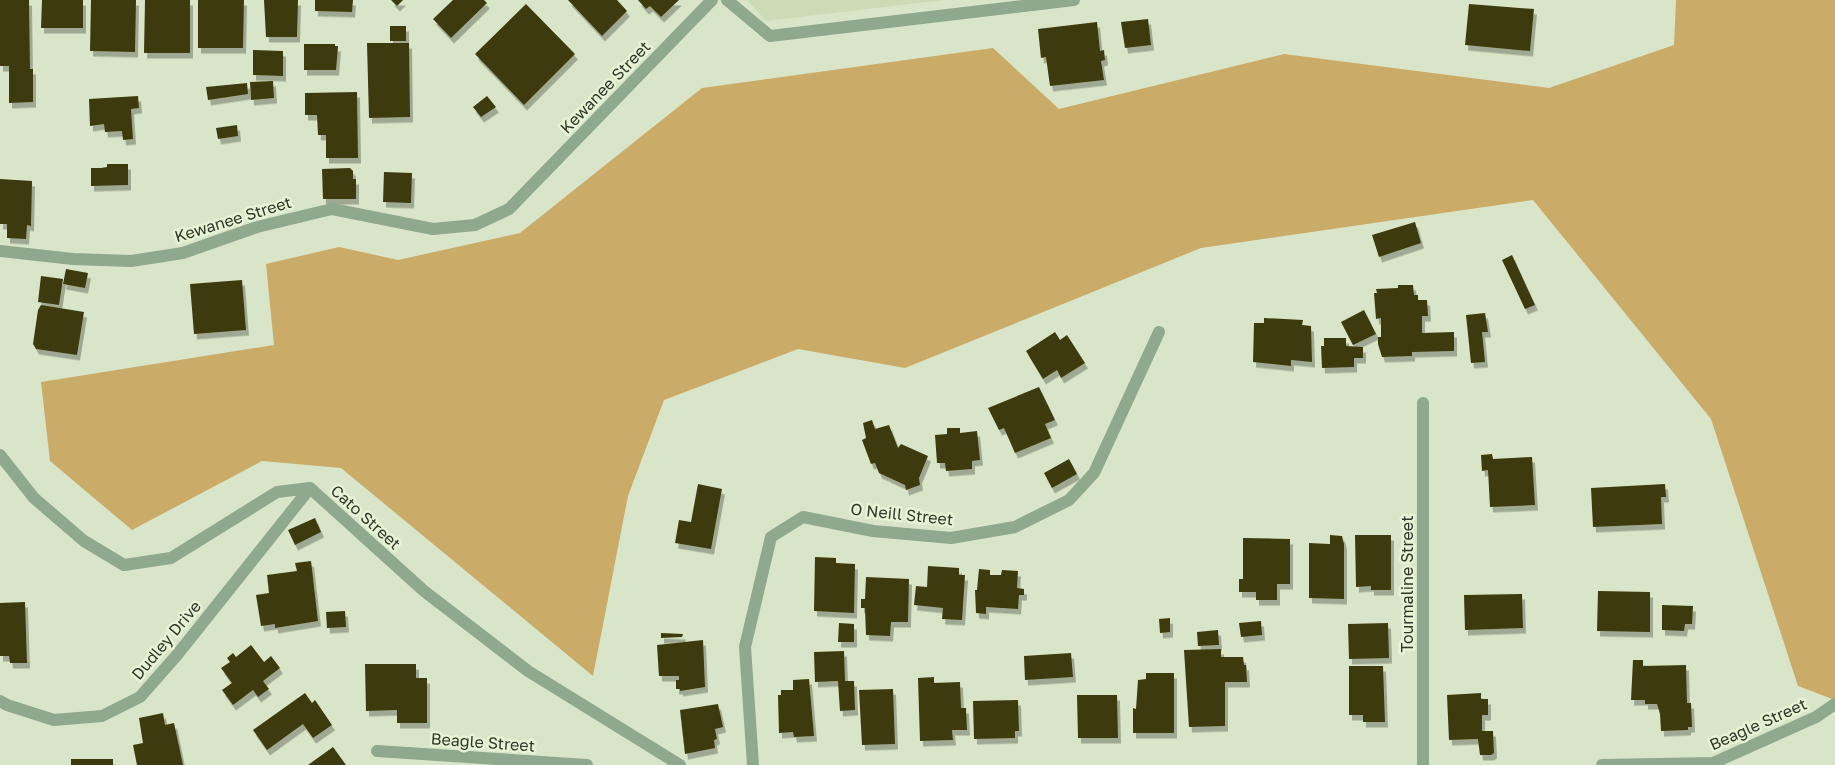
<svg xmlns="http://www.w3.org/2000/svg" width="1835" height="765" font-family="'Golos Text',sans-serif">
<style>
.built{fill:#cbdbb6}
.green{fill:#caac68}
.building{fill:#3d3a0c;filter:url(#shadow)}
.lines{fill:none;stroke-linecap:round;stroke-linejoin:round}
.minor{stroke:#8ea98e;stroke-width:12}
.labels{text-anchor:middle;dominant-baseline:central;stroke-width:5;stroke-linejoin:round;paint-order:stroke}
.street-label{font-size:16px;fill:#31362a;stroke:#e6f3d5}
</style>
<defs>
<filter id="shadow"><feDropShadow dx="3" dy="5.5" stdDeviation="0" flood-color="#0004"/></filter>
</defs>
<rect width="100%" height="100%" fill="#d9e5c8"/>
<path class="built" d="M747,0h197l-178,21z"/>
<path class="green" d="M1676,0h159v700l-37,-14 -87,-267 -178,-219 -332,48 -296,120 -107,-19 -134,51 -36,96 -35,180 -252,-208 -79,-7 -130,69 -82,-69 -9,-79 233,-37 -8,-81 73,-17 59,13 122,-27 182,-145 291,-40 66,61 225,-55 265,34 125,-43z"/>
<path class="building" d="M0,0h29l1,69h3v33l-24,1v-37h-9z
M42,0h41v28h-42z
M91,0h45l-1,52 -45,-1z
M145,0h45v53h-46z
M198,0h46l-1,48h-45z
M264,0h34l-1,37h-31z
M315,0h38l-1,12 -37,-1z
M391,0h12l-6,6z
M453,0h31l3,3 -36,35 -18,-19z
M568,0h49l10,11 -25,25z
M638,0h41l-18,17 -11,-11 -4,3z
M526,4l49,50 -51,51 -49,-51z
M1469,4l65,5 -4,42 -65,-6z
M1148,19l3,26 -26,3 -4,-26z
M1097,22l3,29 4,-1 1,10 -4,1 3,19 -54,6 -4,-29 -5,1 -3,-29z
M390,26h16v15h-16z
M367,43h42l1,74 -41,1z
M304,44h31v2h3l-2,24h-32z
M253,50l30,1v25l-30,-1z
M273,81l1,17 -23,2 -1,-18z
M247,83l1,11 -40,6 -2,-13z
M357,92l1,66h-32v-23h-8l-1,-20h-12v-22z
M138,96l1,12 -8,1 2,30 -10,1 -1,-9 -17,1 -1,-8 -14,2 -1,-27z
M487,96l9,11 -15,10 -8,-10z
M237,125l1,11 -20,3 -2,-11z
M107,164h21v21l-37,1v-18h10l6,-1z
M350,168l3,3v8h3v20h-33l-1,-30z
M384,172l28,1 -1,30 -28,-1z
M0,179l32,2 -1,45 -4,-1 -1,14 -19,-1v-14h-7z
M1415,222l6,21 -42,14 -7,-22z
M1512,255l23,50 -10,4 -23,-49z
M66,269l22,4 -3,15 -22,-4z
M41,276l22,3 -4,26 -21,-3z
M242,280l4,50 -52,4 -4,-50z
M1398,285h15l1,10h4v5h9l1,16h-6v17l32,-1v19l-42,1v4l-30,1 -4,-13v-7h3v-19l-5,1 -2,-26h3l-1,-4 22,-1z
M41,305l43,7 -7,43 -41,-6 -3,-5 5,-34z
M1364,310l12,24 -23,11 -12,-23z
M1485,313l3,19h-6l3,30 -14,1 -5,-48z
M1264,318l39,2 -1,5 9,1 1,36 -21,-2v6l-38,-4 1,-39h10z
M1055,332l5,8 7,-5 18,28 -24,15 -4,-8 -14,9 -17,-28z
M1324,338h22v8l17,1v11h-9v9l-32,1 -1,-22h3z
M1039,387l16,33 -10,4 6,14 -36,15 -11,-25 -5,2 -11,-22z
M872,420l3,9 14,-4 9,23 3,-4 27,12 -9,22 1,7 -14,5 -1,-5 -26,-12 -4,-10 -4,1 -9,-24 4,-2 -3,-15z
M947,428h13v5l17,-2 3,29 -8,1v8l-26,2 -1,-8h-8l-2,-28 12,-1z
M1492,454l1,5 39,-2 3,48 -45,2 -2,-37 -6,1 -1,-16z
M1069,459l8,15 -25,14 -8,-15z
M698,484l24,5 -11,60 -36,-6 4,-23 12,2z
M1665,484l1,13h-5l1,27 -69,3 -2,-39z
M315,518l6,14 -26,13 -7,-15z
M1330,535l12,1 2,8v55l-35,-1v-55l21,1z
M1355,535h36v55h-20v-4l-15,1z
M1243,538l47,1v45h-13v16h-21v-8h-17v-13h4z
M815,557l21,1v5l19,1 -1,49 -40,-2z
M311,561l7,60 -43,7v-4l-14,2 -5,-31 13,-2 -2,-18 30,-4 -2,-8z
M928,566l31,2v7h6l-3,45 -20,-1 1,-11 -29,-3 2,-19 11,1z
M979,569l11,1v5h11l1,-5 16,1 -1,17 7,1v6h-5l-1,14 -32,-2v7l-10,-1 -1,-23h2z
M866,577l43,2 -1,43h-17l-1,14 -24,-1 -1,-27h-4v-9h4z
M1598,591l52,1v40l-53,-1z
M1522,594l1,34 -58,2 -1,-35z
M25,602l2,61h-17l-1,-7h-9v-53z
M1662,605l31,1 -1,18h-7l-1,7 -22,-1z
M345,611l1,16 -19,1 -1,-16z
M1170,618v14l-10,1 -1,-14z
M1261,621l1,14 -21,2 -2,-14z
M839,623l15,1v18h-16z
M1388,623l1,35 -40,1 -1,-35z
M1218,630l1,15 -21,1 -1,-14z
M661,633l22,1 -1,3 -21,1z
M703,640l2,47 -25,4v-2h-4v-9h3v-4h-20l-2,-31z
M251,645l13,17 7,-6 9,12 -17,13 6,8 -11,8 -5,-7 -20,15 -11,-15 10,-7 -11,-15 9,-6 -3,-4 6,-5 3,4z
M1221,649v8h22l1,8h2l1,17h-22v44l-36,1 -5,-77z
M844,651l1,30h9l1,29 -15,1 -2,-30 -23,1 -1,-30z
M1071,653l2,24 -48,3 -1,-24z
M1633,660h10v6l43,-1 1,38h4l1,24h-4v3l-27,1 -1,-17 -3,-10h-12v-4h-14z
M365,664h51v14h11v45h-30v-13l-31,1z
M1349,666h34l2,56h-22v-7h-14z
M1146,673h28v60h-41v-25l3,1 2,-29 8,-1z
M934,677v6l26,-1 1,26h5l1,22h-15l1,10 -33,1 -2,-63z
M809,679l5,57 -20,1 -1,-5 -14,1 -1,-38h3v-5h12v-10z
M893,689l2,55 -33,1 -3,-55z
M305,693l7,10 3,-3 17,25 -19,13 -10,-14 -36,26 -14,-20z
M1481,693v6h7v16h-6v16h11l1,22 -3,2h-11l-2,-16 -29,1 -2,-45z
M1077,695h40l1,43h-40z
M1018,700l1,31h-4v7l-41,1 -1,-38z
M718,704l5,23 -8,2 2,10 -3,1 1,8 -30,6 -5,-44z
M163,713l2,12 9,-2 9,42h-46l-4,-20 10,-2 -4,-25z
M333,747l13,18h-38z
M71,759h42v6h-42z"/>
<g class="lines">
<path class="minor" d="M727,0l43,36 304,-36
M0,251l73,8 58,2 52,-8 74,-26 75,-18 101,20 42,-4 34,-16 203,-209
M1423,403v362
M0,455l34,43 50,43 40,24 47,-7 106,-66 33,-4 114,103 104,80 152,94
M0,701l7,4 47,15 48,-4 38,-19 37,-42 133,-167
M377,751l210,14
M753,765l-8,-118 26,-110 32,-20 70,14 78,7 64,-11 54,-27 25,-27 65,-141
M1602,765l111,-2 103,-46 19,-13"/>
</g>
<g class="labels">
<g class="street-label">
<text transform="translate(605 87) rotate(-46)">Kewanee Street</text>
<text transform="translate(233 219) rotate(-17)">Kewanee Street</text>
<text transform="translate(902 514) rotate(6)">O Neill Street</text>
<text transform="translate(366 517) rotate(42)">Cato Street</text>
<text transform="translate(1407 584) rotate(-90)">Tourmaline Street</text>
<text transform="translate(166 640) rotate(-50)">Dudley Drive</text>
<text transform="translate(1758 724) rotate(-24)">Beagle Street</text>
<text transform="translate(483 742) rotate(4)">Beagle Street</text>
</g>
</g>
</svg>
